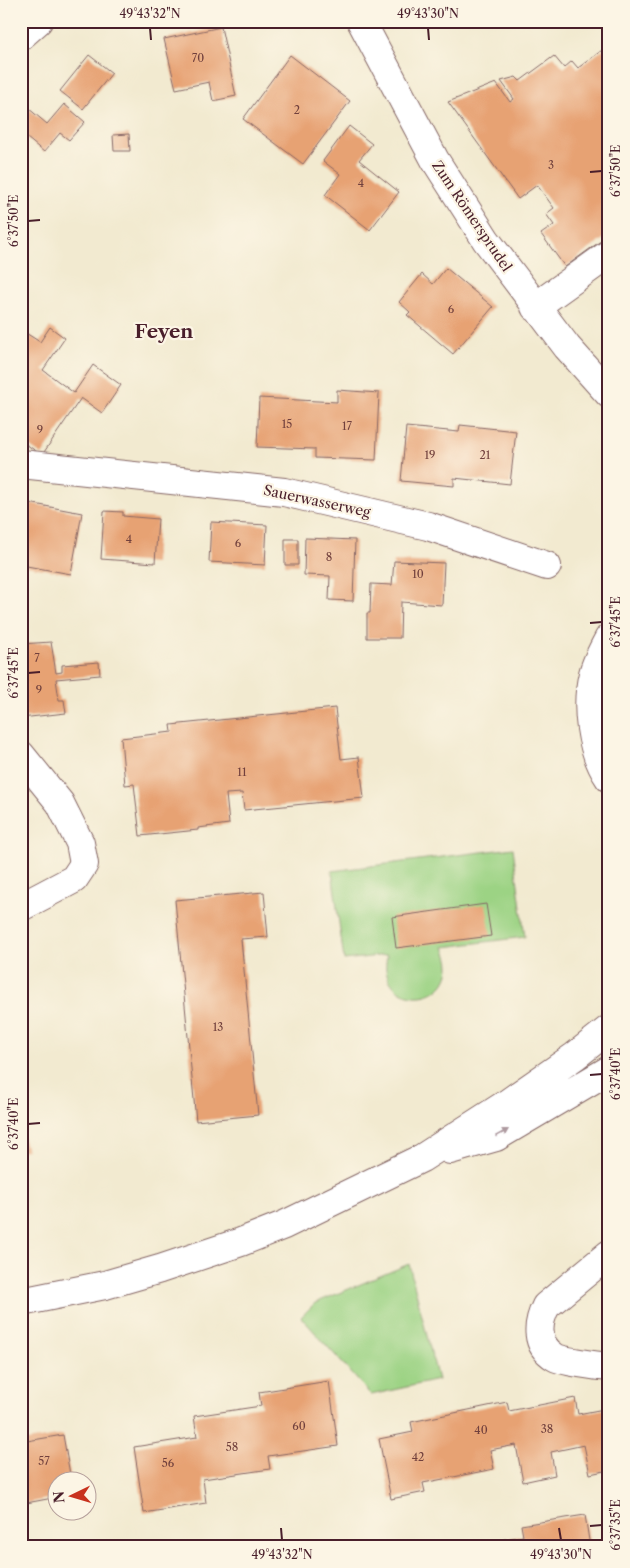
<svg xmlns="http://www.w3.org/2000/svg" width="630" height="1568" font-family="'Libre Caslon Text',serif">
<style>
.green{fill:#9cd384;stroke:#737958}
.building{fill:#e7a273}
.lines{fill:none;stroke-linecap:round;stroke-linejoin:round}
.minor-casing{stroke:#856665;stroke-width:30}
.major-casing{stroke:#856665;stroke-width:30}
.minor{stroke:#fff;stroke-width:28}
.major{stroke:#fff;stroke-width:28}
.oneway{fill:#ae9aa0}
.ticks{fill:none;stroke:#4a1f2b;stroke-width:2}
.labels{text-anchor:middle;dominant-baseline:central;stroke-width:4.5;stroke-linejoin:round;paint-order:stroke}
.number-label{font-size:11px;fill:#71403d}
.street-label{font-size:14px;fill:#4a1f2b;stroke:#fcf5e5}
.district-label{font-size:19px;font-weight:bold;fill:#4a1f2b;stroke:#fcf5e5}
.neatline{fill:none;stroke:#4a1f2b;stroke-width:2}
.ticks-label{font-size:12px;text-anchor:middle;fill:#4a1f2b}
</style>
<rect width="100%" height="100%" fill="#fcf5e5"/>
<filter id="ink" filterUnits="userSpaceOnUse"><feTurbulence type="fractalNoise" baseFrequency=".02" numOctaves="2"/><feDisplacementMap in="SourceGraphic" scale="10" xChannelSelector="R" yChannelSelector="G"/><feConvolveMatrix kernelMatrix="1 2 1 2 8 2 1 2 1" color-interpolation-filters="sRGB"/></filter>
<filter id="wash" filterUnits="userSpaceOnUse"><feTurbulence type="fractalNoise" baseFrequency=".0096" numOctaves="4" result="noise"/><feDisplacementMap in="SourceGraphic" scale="20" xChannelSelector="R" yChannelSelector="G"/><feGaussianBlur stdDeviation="1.12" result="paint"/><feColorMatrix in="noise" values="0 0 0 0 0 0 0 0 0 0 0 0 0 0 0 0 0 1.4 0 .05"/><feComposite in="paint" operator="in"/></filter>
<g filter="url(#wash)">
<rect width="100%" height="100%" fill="#f2ead0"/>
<path class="green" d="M513,848l12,89 -81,10c2,6 5,12 5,19 -1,35 -52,42 -62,8 -2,-6 -1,-13 0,-19l-43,5 -12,-89z
M409,1264l29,116 -67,15 -70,-78 14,-14z"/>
<g id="blocks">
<path class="building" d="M221,27l15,69 -23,5 -4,-19 -33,7 -12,-50z
M609,45v190l-44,32 -24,-33 13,-9 -8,-11 8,-6 -17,-23 -19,14 -70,-97 48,-19 14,19 4,-3 -13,-18 15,-4 4,4 34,-25 10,12 8,-7 6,7z
M89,55l23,18 -29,36 -23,-18z
M290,55l60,46 -47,63 -60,-45z
M21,102l26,22 17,-20 21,18 -16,18 -9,-7 -16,19 -23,-19z
M349,126l23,18 -13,16 40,32 -29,38 -45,-35 15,-21 -17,-13z
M129,134l1,17h-16l-1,-16z
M446,268l47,39 -40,47 -46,-39 3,-3 -11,-10 23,-28 11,10z
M50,327l15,11 -22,32 31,23 19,-28 28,20 -19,28 -21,-15 -39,57 -21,-14v-70l4,-5 -4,-2v-34l19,12z
M337,390l42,3 -3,67 -61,-2v-9l-58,-2 2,-49 78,4z
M460,425l56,6 -6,53 -56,-6v8l-53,-5 5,-54 53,5z
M29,503l53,10 -11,61 -50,-9v-20z
M104,511l19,1v4l35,3 -3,44 -54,-4z
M211,522l56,3 -2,40 -56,-3z
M305,538l50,2 -2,61 -24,-1 1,-24 -26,-1z
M285,539h13v26h-13z
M394,561l50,2 -2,42 -41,-3 -1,36h-33v-25h3l1,-29 21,1z
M51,642l5,31 6,-1v-7l37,-3 1,13 -44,4 3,21h5l2,13 -45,5v-74z
M335,708l6,51 18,-2 5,41 -120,12 -2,-17 -16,1 3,30 -31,4v2l-58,6 -6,-52 -9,1 -4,-47 51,-6 -1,-7z
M264,892l4,45 -27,2 17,176 -62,6 -21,-221z
M486,904l5,32 -95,12 -4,-31z
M21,1130l6,20 -6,1z
M329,1381l9,65 -70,10 2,13 -67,10 3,24 -62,10 -10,-66 63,-10 -3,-21 67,-10 -2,-14z
M575,1398l3,16 31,-6v62l-19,4 -6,-29 -33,7 4,23 -32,7 -7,-37 -26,5 4,19 -71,14 2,9 -34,7 -12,-60 34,-7 -2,-10 96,-20 2,9z
M63,1435l8,45h-13v17l-37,7v-62z
M585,1515l5,32h-130l63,-11 -2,-11z"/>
</g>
</g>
<g filter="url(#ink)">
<use href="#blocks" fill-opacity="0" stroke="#856665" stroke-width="1"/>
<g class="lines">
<g class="minor-casing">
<path id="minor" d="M361,21l74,139 51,80 81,107 42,47
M21,36l17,-15
M535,307l74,-53
M21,464l263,28 144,34 119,40
M21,755l39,48 20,40 4,21 -10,15 -53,28
M609,1254l-63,52c-9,18 -11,39 9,51 6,4 43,9 54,10"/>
</g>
<g class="major-casing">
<path id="major" d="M609,638c-6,11 -13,24 -16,36 -8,32 -3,76 16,104
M450,1150l46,-13 113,-67
M21,1302l84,-17 55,-16 81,-27 43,-17 138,-67 87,-56 66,-46 34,-27"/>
</g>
<use href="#minor" class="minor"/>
<use href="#major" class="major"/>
</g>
<defs><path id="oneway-solid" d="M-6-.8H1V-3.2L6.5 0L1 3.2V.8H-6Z" transform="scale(1.25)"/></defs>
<use class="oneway" href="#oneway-solid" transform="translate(502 1133) rotate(-29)"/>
</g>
<path class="ticks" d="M150,28l1,12M428,28l1,12M590,172l12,-1M28,221l12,-1M590,623l12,-1M28,673l12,-1M590,1075l12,-1M28,1124l12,-1M590,1526l12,-1M281,1528l1,12M559,1528l2,12"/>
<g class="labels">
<g class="number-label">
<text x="198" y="58">70</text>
<text x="297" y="110">2</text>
<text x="551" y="165">3</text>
<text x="361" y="183">4</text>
<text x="451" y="309">6</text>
<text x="287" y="424">15</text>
<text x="347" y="426">17</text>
<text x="40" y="430">9</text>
<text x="430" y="455">19</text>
<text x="485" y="455">21</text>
<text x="129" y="539">4</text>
<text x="238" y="543">6</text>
<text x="329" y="557">8</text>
<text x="418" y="574">10</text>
<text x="37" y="658">7</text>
<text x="39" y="690">9</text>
<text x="242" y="772">11</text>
<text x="218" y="1027">13</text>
<text x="299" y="1426">60</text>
<text x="547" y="1429">38</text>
<text x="481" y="1430">40</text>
<text x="232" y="1447">58</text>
<text x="418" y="1457">42</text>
<text x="44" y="1461">57</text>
<text x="168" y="1463">56</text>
</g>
<g class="street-label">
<text transform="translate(472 216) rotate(56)">Zum Römersprudel</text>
<text transform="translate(317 501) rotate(12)">Sauerwasserweg</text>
</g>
<g class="district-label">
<text x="164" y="331">Feyen</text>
</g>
</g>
<rect width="630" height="1568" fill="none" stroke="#fcf5e5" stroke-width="55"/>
<g transform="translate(72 1496) rotate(265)"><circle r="24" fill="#fcf5e5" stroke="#b59f9b"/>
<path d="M0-4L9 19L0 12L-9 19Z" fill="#c8321e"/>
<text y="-8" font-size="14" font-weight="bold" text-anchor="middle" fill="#4a1f2b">N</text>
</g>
<rect x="28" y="28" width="574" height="1512" class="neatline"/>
<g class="ticks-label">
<text x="150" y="18">49°43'32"N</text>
<text x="428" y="18">49°43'30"N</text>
<text transform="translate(616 171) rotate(-90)" y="4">6°37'50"E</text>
<text transform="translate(14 221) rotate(-90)" y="4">6°37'50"E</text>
<text transform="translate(616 622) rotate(-90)" y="4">6°37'45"E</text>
<text transform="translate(14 673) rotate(-90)" y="4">6°37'45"E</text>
<text transform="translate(616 1074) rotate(-90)" y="4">6°37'40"E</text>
<text transform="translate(14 1124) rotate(-90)" y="4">6°37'40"E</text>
<text transform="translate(616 1525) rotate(-90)" y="4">6°37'35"E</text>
<text x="282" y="1559">49°43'32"N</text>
<text x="561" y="1559">49°43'30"N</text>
</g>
</svg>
